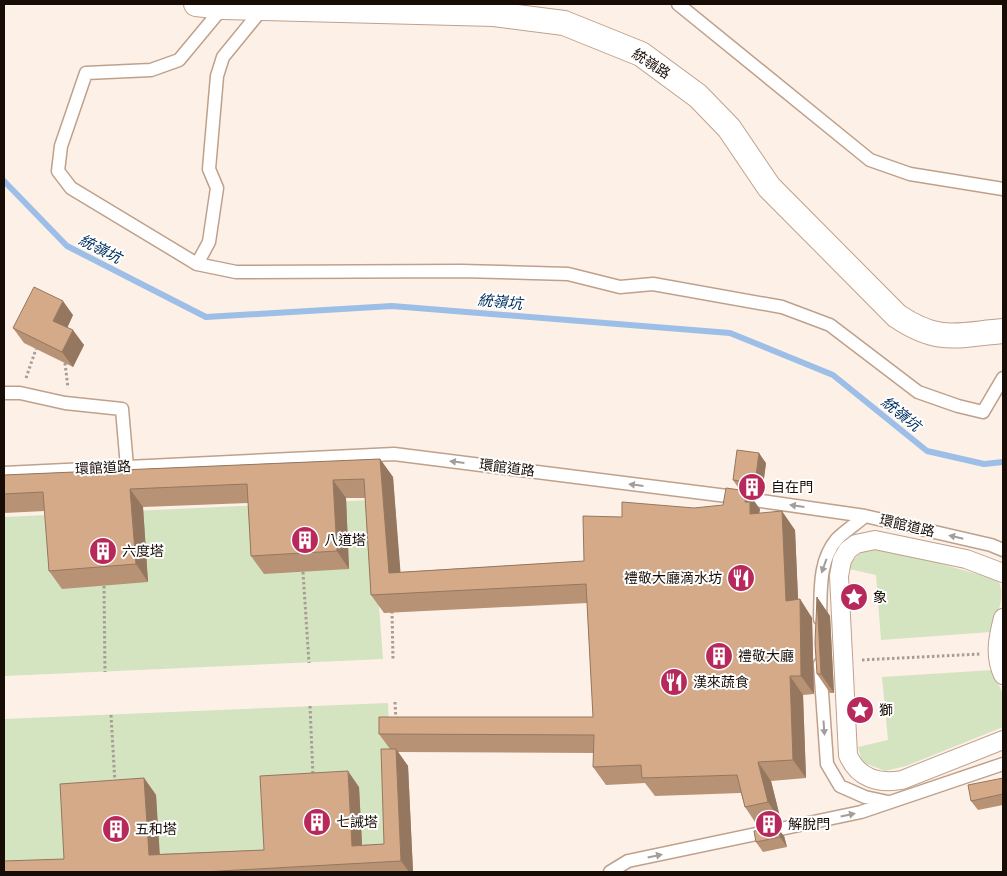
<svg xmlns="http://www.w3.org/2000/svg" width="1007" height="876" font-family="'Varela Round','Noto Sans TC',sans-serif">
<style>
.green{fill:#d4e3c0}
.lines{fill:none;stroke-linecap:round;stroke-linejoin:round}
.stream{stroke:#9cbee7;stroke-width:6}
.service-casing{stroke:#bfa18b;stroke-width:15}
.pedestrian-casing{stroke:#bfa18b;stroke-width:20}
.minor-casing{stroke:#bfa18b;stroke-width:26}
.path{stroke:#a89c94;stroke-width:3;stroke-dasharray:2.5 2.5;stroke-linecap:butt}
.service{stroke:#fff;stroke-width:12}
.pedestrian{stroke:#fff;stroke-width:18}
.minor{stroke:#fff;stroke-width:24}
.wall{fill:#b79275}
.shaded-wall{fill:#95775f}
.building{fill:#d5aa88;stroke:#95775f}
.oneway{fill:#a39e9b}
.labels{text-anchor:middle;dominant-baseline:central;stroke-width:4;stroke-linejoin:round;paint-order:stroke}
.street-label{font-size:14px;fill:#180d06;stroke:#fff}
.poi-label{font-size:14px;fill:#180d06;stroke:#fff;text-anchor:start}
.water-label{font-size:15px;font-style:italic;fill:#003161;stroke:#fff}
</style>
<rect width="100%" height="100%" fill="#fdf0e7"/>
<path class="green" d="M371,500l12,159 -379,17v-159z
M881,547l117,33c9,17 -2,35 -7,52l-110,8 -5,-65 -27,-6c6,-15 16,-20 32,-22z
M993,670l10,25v32l-97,39 -21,5 -23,-9 -4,-15 30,-7 -6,-63z
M388,703l6,155 -390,14v-153z"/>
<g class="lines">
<path class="stream" d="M4,181l63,65 139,71 186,-11 338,27 103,42 94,76 57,13 19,-2"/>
<g class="service-casing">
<path id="service" d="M678,4l192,156 40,14 93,15
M223,7l-44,53 -28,10 -65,3 -25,73 -3,25 13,17 126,76 39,8 226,-1 106,3 52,13 33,-3 129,23 48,18 88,67 40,14 25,6 20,-34
M197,264l12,-22 8,-54 -8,-19 8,-93 6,-19 40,-49
M4,393h16l45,10 57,6 5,58
M4,473l390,-19 333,42 138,20 126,29 12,5
M820,619c1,-27 -2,-58 17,-80 8,-8 19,-15 28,-23
M820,664l7,100 13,22 25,11 23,5
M610,872l18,-11 233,-49 142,-48"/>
</g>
<g class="pedestrian-casing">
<path id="pedestrian" d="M1003,573l-37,-14 -91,-19 -19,4 -8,6 -6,10 -3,16 9,179c10,24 31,29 54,25l101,-40
M1003,618c-5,19 -9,38 0,57"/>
</g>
<g class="minor-casing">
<path id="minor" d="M196,4l27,3 271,7 70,9 77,31 57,42 31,32 40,59 128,129c42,28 59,19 106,15"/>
</g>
<path class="path" d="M65,363l3,25
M26,378l10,-29
M303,572l6,91
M104,586l1,86
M392,611l1,48
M862,660l119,-6
M395,702l1,19
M310,706l3,71
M111,715l4,69"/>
<use href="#service" class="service"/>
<use href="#pedestrian" class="pedestrian"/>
<use href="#minor" class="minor"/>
</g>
<path class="wall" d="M73,315l-6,13 17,17 -11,22 -49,-24 -11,-15z
M380,459l13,18 7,95 184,-11 38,-44 72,-9 66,1 -1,4 36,17 3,70 2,-1 12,19 2,76 -11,1 3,83 -35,3 10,40 -24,4 -12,-18 -4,-14 -86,3 -10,-13 -39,2 -13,-18 1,-14 -196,-1 10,14 5,106h-409l60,-13 80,-81 12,17 3,59 105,-4 95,-63 3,58 22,-1 6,-95 -11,-15 214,-17 -6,-114 -203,10 -13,-18 -6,-97h-19l3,71 -85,5 -13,-18 -3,-53 -105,4 5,75 -86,7 -13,-18 -4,-60 -41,2v-38z
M766,463l-4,30 -22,-3 -7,-10z
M817,597l13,19 4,77h-4l-13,-19z
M1003,778v27l-25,5 -7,-9z
M754,831l30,5 3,11 -24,5 -7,-10z"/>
<path class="shaded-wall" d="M63,301l10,14 -9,20 -11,-14z
M73,330l11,15 -11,22 -11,-15z
M759,453l7,10 -4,30 -7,-10z
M380,459l13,18 9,114 -13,-18z
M333,480l13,18 3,71 -12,-18z
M130,489l13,18 5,75 -12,-18z
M747,491l13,18 -1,6 -9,-1 -5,-12z
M782,511l13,19 4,89 -13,-18z
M817,597l13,19 4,77 -13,-19z
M800,599l12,19 2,76 -13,-18z
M790,676l13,19 3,83 -13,-18z
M396,749l12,17 5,106h-4l-8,-11z
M758,762l13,19 10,40 -13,-19z
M348,771l11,16 4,76 -11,-17z
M144,778l12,17 5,77 -12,-17z
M777,827l7,9 3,11 -7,-10z"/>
<path class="building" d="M34,287l29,14 -10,20 20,9 -11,22 -49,-24z
M737,450l22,3 -4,30 -22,-3z
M380,459l9,114 195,-12 -1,-45 39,1v-15l72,6 29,-3 3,-17 21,3 -2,11h5v12l32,-3 4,90 14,-2 1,77h-11l3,84 -35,2 10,40 -23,5 -8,-32 -95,3 -1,-13 -48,2 1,-32 -215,-1v-17h214l-7,-133 -215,11 -7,-116 -31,1 4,71 -86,5 -4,-72 -117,5 6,75 -87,7 -6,-79 -39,2v-19z
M817,597l4,77h-4l-2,-31z
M381,749h15l5,112 -198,11h-199v-11l60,-2 -4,-75 84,-6 5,77 115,-5 -4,-74 88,-5 4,75 32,-2z
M1003,778v16l-32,7 -3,-16z
M777,827l3,10 -24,5 -2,-11z"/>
<defs><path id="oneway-solid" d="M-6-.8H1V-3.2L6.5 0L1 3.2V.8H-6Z" transform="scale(1.25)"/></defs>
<g class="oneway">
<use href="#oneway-solid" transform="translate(457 462) rotate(-173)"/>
<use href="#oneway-solid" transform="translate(636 485) rotate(-173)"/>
<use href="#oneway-solid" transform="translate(797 506) rotate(-172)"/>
<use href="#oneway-solid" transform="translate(956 537) rotate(-167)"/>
<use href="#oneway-solid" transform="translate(824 566) rotate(110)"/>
<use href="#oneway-solid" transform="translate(824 728) rotate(86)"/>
<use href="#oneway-solid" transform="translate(848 815) rotate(-12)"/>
<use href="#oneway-solid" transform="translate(655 856) rotate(-12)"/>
</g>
<defs>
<g id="building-disc" transform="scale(1.4375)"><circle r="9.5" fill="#b7295a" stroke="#fff"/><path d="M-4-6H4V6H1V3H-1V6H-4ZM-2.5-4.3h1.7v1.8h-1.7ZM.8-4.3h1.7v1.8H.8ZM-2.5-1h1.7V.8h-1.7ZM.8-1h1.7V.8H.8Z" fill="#fff"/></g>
<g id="restaurant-disc" transform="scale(1.4375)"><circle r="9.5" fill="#b7295a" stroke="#fff"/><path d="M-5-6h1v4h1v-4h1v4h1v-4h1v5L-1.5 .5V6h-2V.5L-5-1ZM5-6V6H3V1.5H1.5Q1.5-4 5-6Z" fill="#fff"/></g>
<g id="sight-disc" transform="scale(1.4375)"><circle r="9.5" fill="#b7295a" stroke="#fff"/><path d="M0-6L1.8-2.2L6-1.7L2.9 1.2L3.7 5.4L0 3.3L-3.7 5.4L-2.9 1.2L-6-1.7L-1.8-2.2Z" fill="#fff"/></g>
</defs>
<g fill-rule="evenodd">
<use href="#building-disc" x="752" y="487"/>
<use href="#building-disc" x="305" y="540"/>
<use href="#building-disc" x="103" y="551"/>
<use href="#restaurant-disc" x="741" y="578"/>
<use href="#sight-disc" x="854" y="597"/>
<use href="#building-disc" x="719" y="656"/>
<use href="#restaurant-disc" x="674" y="682"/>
<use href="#sight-disc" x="860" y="710"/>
<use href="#building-disc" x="317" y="822"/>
<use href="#building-disc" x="769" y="824"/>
<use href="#building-disc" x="116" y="829"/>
</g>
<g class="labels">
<g class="street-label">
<text transform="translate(651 64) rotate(33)">統嶺路</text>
<text transform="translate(103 468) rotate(-3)">環館道路</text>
<text transform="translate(507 468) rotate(7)">環館道路</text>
<text transform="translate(907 526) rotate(13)">環館道路</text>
</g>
<g class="poi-label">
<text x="771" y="487">自在門</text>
<text x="324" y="540">八道塔</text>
<text x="122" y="551">六度塔</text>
<text x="722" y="578" text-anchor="end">禮敬大廳滴水坊</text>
<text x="873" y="597">象</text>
<text x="738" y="656">禮敬大廳</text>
<text x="693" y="682">漢來蔬食</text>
<text x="879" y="710">獅</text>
<text x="336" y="822">七誡塔</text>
<text x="788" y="824">解脫門</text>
<text x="135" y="829">五和塔</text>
</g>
<g class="water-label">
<text transform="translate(100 249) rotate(27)">統嶺坑</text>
<text transform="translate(500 302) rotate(5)">統嶺坑</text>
<text transform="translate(901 414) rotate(39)">統嶺坑</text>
</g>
</g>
<rect width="1007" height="876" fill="none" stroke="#180d06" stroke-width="10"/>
</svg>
